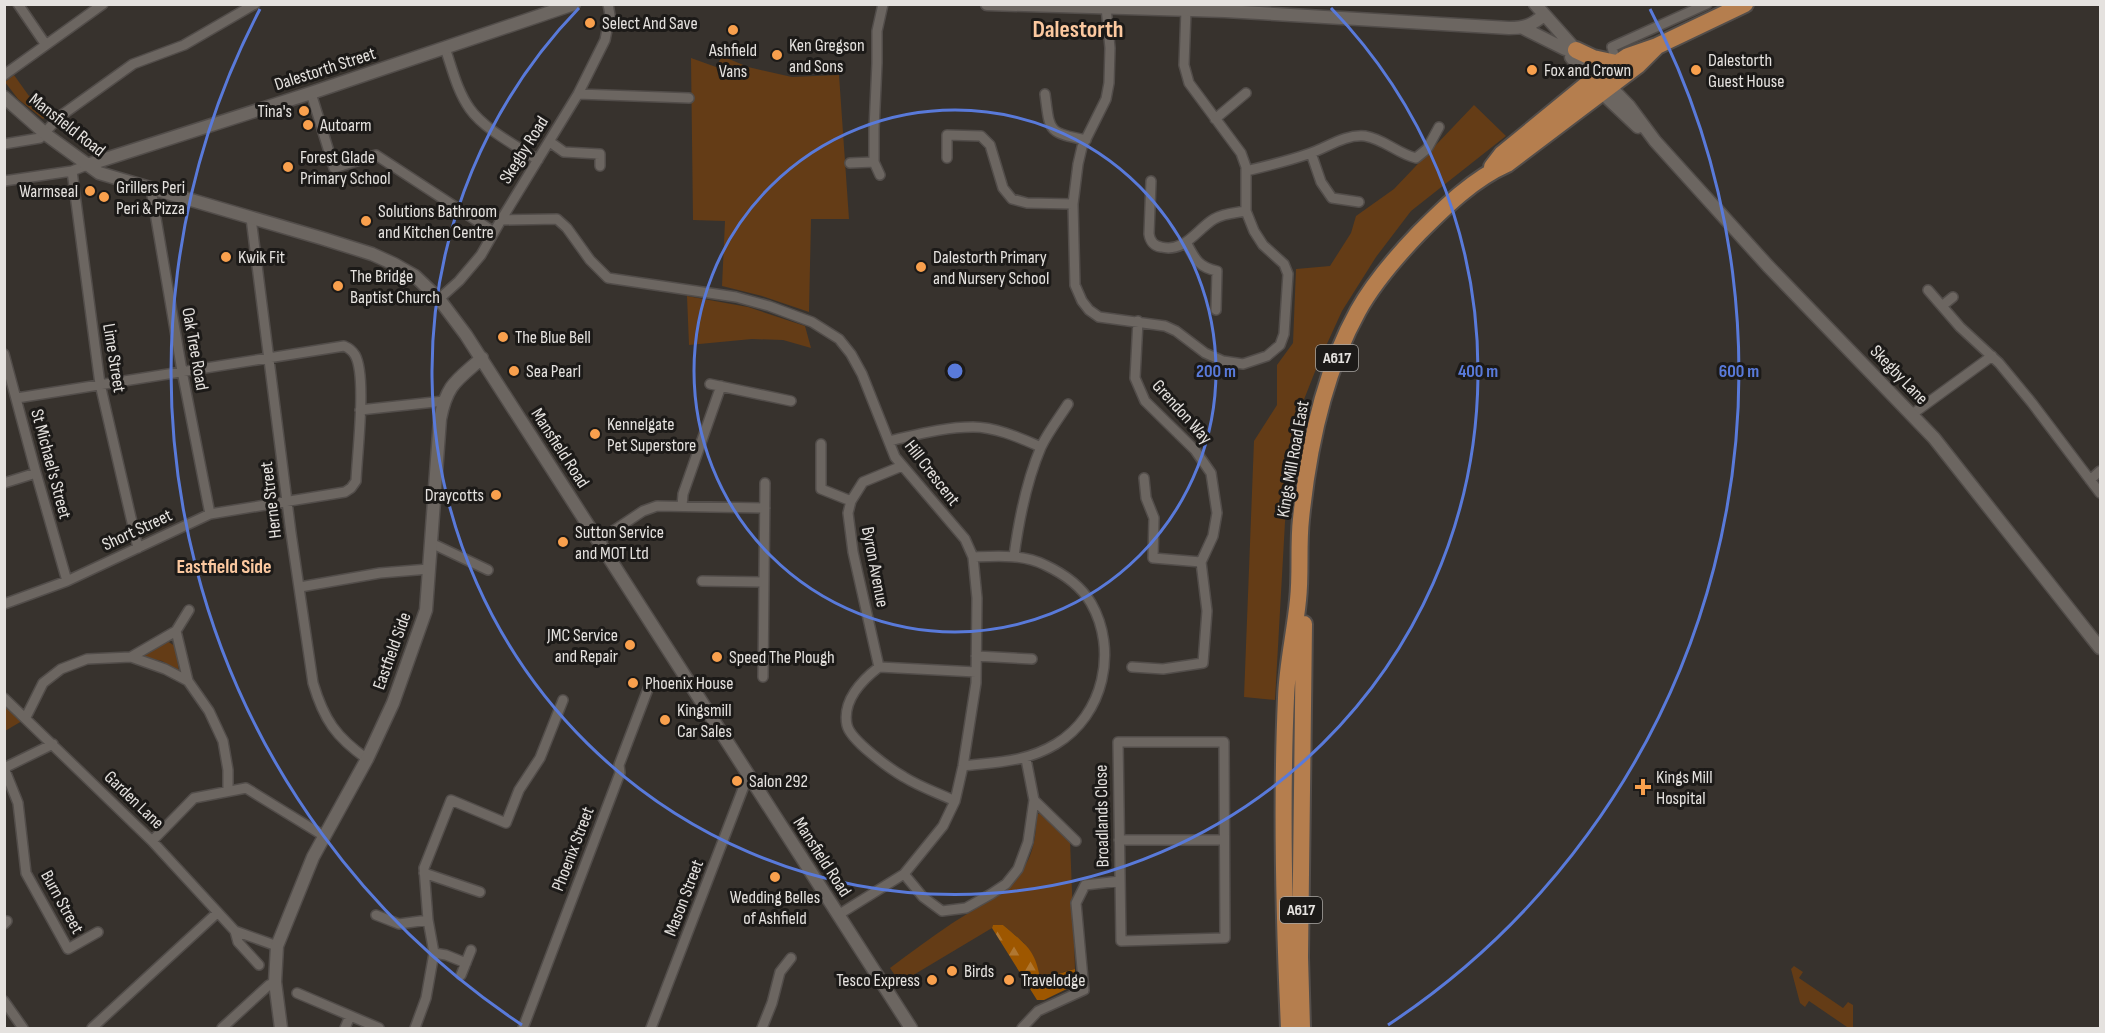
<svg xmlns="http://www.w3.org/2000/svg" width="2105" height="1033" font-family="'Sofia Sans Condensed',sans-serif">
<style>
.green{fill:#643c16}
.forest{fill:url(#forest-firs)}
.lines{fill:none;stroke-linecap:round;stroke-linejoin:round}
.street-casing{stroke:#524d4a;stroke-width:12}
.secondary-casing{stroke:#524d4a;stroke-width:15}
.highway-casing{stroke:#524d4a;stroke-width:20}
.street{stroke:#6c6661;stroke-width:9}
.secondary{stroke:#6c6661;stroke-width:12}
.highway{stroke:#b57e4e;stroke-width:16}
.ring{fill:none;stroke:#597ada;stroke-width:3}
.poi-dot{fill:#f9a04d;stroke:#1c1a18;stroke-width:2}
.labels{text-anchor:middle;dominant-baseline:central;stroke-width:6;stroke-linejoin:round;paint-order:stroke}
.shield{fill:#1c1a18;stroke:#a9a6a3;stroke-width:1.5}
.shield-label{font-size:16px;font-weight:bold;fill:#e5e2df}
.poi-label{font-size:18px;fill:#e5e2df;stroke:#1c1a18;text-anchor:start}
.street-label{font-size:18px;fill:#e5e2df;stroke:#1c1a18}
.neighbourhood-label{font-size:20px;font-weight:bold;fill:#fbc89f;stroke:#1c1a18}
.district-label{font-size:24px;font-weight:bold;fill:#fbc89f;stroke:#1c1a18}
.centre{fill:#597ada;stroke:#1c1a18;stroke-width:3}
.ring-label{font-size:18px;text-anchor:middle;font-weight:bold;fill:#597ada;stroke:#1c1a18;stroke-width:6;stroke-linejoin:round;paint-order:stroke}
</style>
<defs>
<pattern id="forest-firs" width="22" height="20" patternUnits="userSpaceOnUse" patternTransform="scale(1.5)"><rect width="22" height="20" fill="#9e5700"/><path d="M5 1l3.5 6h-7zM16 11l3.5 6h-7z" fill="#b07731"/></pattern>
</defs>
<rect width="100%" height="100%" fill="#37322d"/>
<path class="green" d="M722,56l26,11 44,10 47,-2 10,144h-38l-2,93 -47,-16 -40,-10 3,-65 -32,-1 -2,-162 25,9z
M14,75l15,21 3,-1 15,21 -4,3 -25,-20 -13,-17z
M1474,105l32,31 -95,75 -35,46 -34,54 -22,48 -17,43 -18,120 -10,178 -31,-3 10,-256 23,-36v-40l16,-22 3,-74 34,-3 21,-33 5,-17 38,-27z
M687,296l61,11 57,19 6,22 -28,-8 -31,-1 -63,6z
M167,641l8,5 4,25 -17,-10 -21,-5z
M4,706l18,15 -17,10h-1z
M1043,813l27,27 5,129 -12,3 -3,3 -20,4 -16,-36 -21,-18h-10l-1,3 -92,55 -10,-15c20,-15 40,-30 61,-44 32,-21 72,-37 82,-78 3,-10 3,-22 4,-32z
M1794,966l9,6 -4,6 44,30 5,-6 5,3v23h-7l1,-1 -38,-26 -4,6 -5,-4 -9,-34z"/>
<path class="forest" d="M993,925h10c22,19 32,24 37,53 13,-1 22,-6 35,-9v16l-31,15h-7l-45,-72z"/>
<g class="lines">
<g class="street-casing">
<path id="street" d="M18,4l28,41
M1106,7l4,41 -1,35 -3,16 -24,48 -4,17 -5,40 2,81 7,16 7,9 10,7 66,9 11,5 29,22 18,8 20,3 24,-8 13,-11 4,-11 4,-60 -4,-10 -21,-19 -9,-14 -8,-20v-44l-5,-14 -52,-70 -5,-18 2,-55
M445,48c7,20 12,43 25,61 14,20 47,37 68,51
M1616,63l-4,-16 95,-43
M4,75l99,-71
M311,93l23,75 42,-13 118,77
M578,94l111,4
M1045,94c5,38 2,38 41,46
M1215,119l31,-26
M550,142l14,10 36,2v12
M4,144l36,-6 19,-21 74,-53 51,-19 71,-41
M1311,153l10,29 11,16 27,4
M947,158v-23l34,1 9,9 13,43 9,11 15,4 46,1
M850,163l24,-1
M72,171l28,213 38,164
M1246,171c21,-5 42,-10 62,-17 19,-6 36,-20 57,-18 19,3 33,18 51,22l11,-9 12,-22
M880,175l-6,-13v-33l3,-66v-32l6,-27
M4,181l68,-10 15,-6
M1151,181l-2,53c1,7 5,12 12,13 24,6 36,-18 53,-28 10,-6 21,-6 32,-8
M151,189l31,182 28,143
M251,218l40,315 22,150c11,37 23,54 54,76
M501,220l56,-1 10,9 23,32 18,18 128,19 33,9 43,16 27,17 12,15 11,20 33,83 70,82 8,18 4,41 -1,85 -13,83 -8,35 -12,25 -39,48 -66,41
M1186,242c9,17 12,25 31,29l-1,39
M1928,290l32,37 39,36 33,40 68,90
M439,299l20,-18 22,-26 20,-35 77,-126 27,-54 5,-25 -2,-11
M1942,306l11,-9
M4,354l32,119 31,108
M710,384l81,17
M360,410l84,-9
M1911,415l81,-59
M889,441c27,-6 55,-14 84,-14 23,0 47,11 68,20
M821,444v45l30,12
M1144,478l2,20 8,20 -1,40 48,4
M2090,480l10,-9
M4,483l32,-10
M682,506l1,-12 38,-108
M598,541l45,-30 14,-5 108,2
M431,543l57,27
M1014,556c5,-37 12,-74 27,-109 7,-15 18,-29 27,-43
M702,581l61,1
M300,587l80,-14 49,-4
M4,604l63,-23 143,-67 135,-22 6,-4 5,-7c1,-27 11,-105 -1,-126 -3,-5 -6,-7 -11,-9l-327,52
M176,631l12,50
M976,656l56,3
M131,657l45,-26 13,-21
M879,667l-26,-115 -5,-39 3,-12 12,-19 39,-16
M1132,667l31,2 40,-6 4,-52 -6,-49 12,-26 4,-23 -6,-40 -16,-23 -50,-49 -10,-23 3,-57
M763,677l2,-194
M4,698l148,143 83,90 42,15
M26,717l17,-34 18,-14 26,-10 44,-2 34,12 23,12 21,30 14,30 5,29v20
M1118,742h106l1,196 -104,3z
M963,766c35,-4 63,-4 93,-22 48,-29 62,-94 35,-141 -10,-17 -29,-30 -46,-38 -22,-11 -48,-9 -72,-8
M4,768l14,35 8,70 42,76 30,-17
M4,768l49,-24
M1034,800l42,41
M955,801c-17,-8 -35,-14 -51,-24 -14,-8 -54,-37 -57,-52 -5,-24 15,-45 32,-58l97,5
M1119,840h104
M152,841l42,-43 52,-10 78,48
M424,873l56,19
M904,874l19,23 19,14 24,-3 25,-14 15,-10 12,-15 10,-27 6,-42 -8,-41
M376,915l23,9 29,-4
M4,924l3,-3
M235,931l3,11 21,23
M434,953l12,2 20,8
M461,975l10,-25
M297,993l82,35
M4,1001l19,27
M92,1028l125,-115
M222,1028l47,-43 6,-3
M345,1028l5,-12
M415,1028l11,-30 8,-45 -6,-33 -4,-52 27,-68 55,23 13,-33 21,-32 23,-58
M523,1028l97,-255 -1,-8 32,-84
M651,1028l93,-242 6,-6
M762,1028l10,-25 8,-31 11,-14
M1022,1028l16,-17 46,-21 -8,-87 9,-18 35,-4"/>
</g>
<g class="secondary-casing">
<path id="secondary" d="M987,4l238,7 284,17c16,0 23,-3 35,-13
M1535,4l56,63 38,39 26,35 113,125 166,172 166,210
M1523,28l42,21
M1571,57l30,35 37,35
M4,97l44,39 51,37 222,65 51,16 22,10 21,12 24,23 27,36 445,693
M87,165l224,-72 263,-89
M281,1028l-6,-46 2,-36 36,-89 54,-98 26,-56 33,-93 14,-191c7,-35 16,-38 42,-61"/>
</g>
<g class="highway-casing">
<path id="highway" d="M1576,50l17,8 23,5
M1492,167l10,-13 89,-73 37,-25 29,-10 88,-42
M1289,1028c-5,-109 -8,-220 -3,-330 1,-33 9,-66 12,-98 3,-27 0,-54 3,-81 7,-70 22,-145 57,-208 16,-29 38,-54 61,-78 26,-26 54,-54 88,-69l131,-99 19,-19
M1302,1028l-2,-71 4,-333"/>
</g>
<use href="#street" class="street"/>
<use href="#secondary" class="secondary"/>
<use href="#highway" class="highway"/>
</g>
<g class="ring">
<circle cx="955" cy="371" r="261"/>
<path d="M1331 8A523 523 0 1 1 579 8"/>
<path d="M522 1025A784 784 0 0 1 260 9M1650 9A784 784 0 0 1 1388 1025"/>
</g>
<g class="poi-dot">
<circle cx="590" cy="23" r="6"/>
<circle cx="733" cy="30" r="6"/>
<circle cx="777" cy="55" r="6"/>
<circle cx="1532" cy="70" r="6"/>
<circle cx="1696" cy="70" r="6"/>
<circle cx="304" cy="111" r="6"/>
<circle cx="308" cy="125" r="6"/>
<circle cx="288" cy="167" r="6"/>
<circle cx="90" cy="191" r="6"/>
<circle cx="104" cy="197" r="6"/>
<circle cx="366" cy="221" r="6"/>
<circle cx="226" cy="257" r="6"/>
<circle cx="921" cy="267" r="6"/>
<circle cx="338" cy="286" r="6"/>
<circle cx="503" cy="337" r="6"/>
<circle cx="514" cy="371" r="6"/>
<circle cx="595" cy="434" r="6"/>
<circle cx="496" cy="495" r="6"/>
<circle cx="563" cy="542" r="6"/>
<circle cx="630" cy="645" r="6"/>
<circle cx="717" cy="657" r="6"/>
<circle cx="633" cy="683" r="6"/>
<circle cx="665" cy="720" r="6"/>
<circle cx="737" cy="781" r="6"/>
<path d="M1640 778h6v6h6v6h-6v6h-6v-6h-6v-6h6z"/>
<circle cx="775" cy="877" r="6"/>
<circle cx="952" cy="971" r="6"/>
<circle cx="932" cy="980" r="6"/>
<circle cx="1009" cy="980" r="6"/>
</g>
<g class="labels">
<g class="shield">
<rect x="1316" y="345" width="42" height="26" rx="4.5"/>
<rect x="1280" y="897" width="42" height="26" rx="4.5"/>
</g>
<g class="shield-label">
<text x="1337" y="358">A617</text>
<text x="1301" y="910">A617</text>
</g>
<g class="poi-label">
<text x="602" y="23">Select And Save</text>
<text x="789" y="45">Ken Gregson<tspan x="789" dy="21">and Sons</tspan></text>
<text x="733" y="50" text-anchor="middle">Ashfield<tspan x="733" dy="21">Vans</tspan></text>
<text x="1708" y="60">Dalestorth<tspan x="1708" dy="21">Guest House</tspan></text>
<text x="1544" y="70">Fox and Crown</text>
<text x="292" y="111" text-anchor="end">Tina's</text>
<text x="320" y="125">Autoarm</text>
<text x="300" y="157">Forest Glade<tspan x="300" dy="21">Primary School</tspan></text>
<text x="116" y="187">Grillers Peri<tspan x="116" dy="21">Peri &amp; Pizza</tspan></text>
<text x="78" y="191" text-anchor="end">Warmseal</text>
<text x="378" y="211">Solutions Bathroom<tspan x="378" dy="21">and Kitchen Centre</tspan></text>
<text x="238" y="257">Kwik Fit</text>
<text x="933" y="257">Dalestorth Primary<tspan x="933" dy="21">and Nursery School</tspan></text>
<text x="350" y="276">The Bridge<tspan x="350" dy="21">Baptist Church</tspan></text>
<text x="515" y="337">The Blue Bell</text>
<text x="526" y="371">Sea Pearl</text>
<text x="607" y="424">Kennelgate<tspan x="607" dy="21">Pet Superstore</tspan></text>
<text x="484" y="495" text-anchor="end">Draycotts</text>
<text x="575" y="532">Sutton Service<tspan x="575" dy="21">and MOT Ltd</tspan></text>
<text x="618" y="635" text-anchor="end">JMC Service<tspan x="618" dy="21">and Repair</tspan></text>
<text x="729" y="657">Speed The Plough</text>
<text x="645" y="683">Phoenix House</text>
<text x="677" y="710">Kingsmill<tspan x="677" dy="21">Car Sales</tspan></text>
<text x="1656" y="777">Kings Mill<tspan x="1656" dy="21">Hospital</tspan></text>
<text x="749" y="781">Salon 292</text>
<text x="775" y="897" text-anchor="middle">Wedding Belles<tspan x="775" dy="21">of Ashfield</tspan></text>
<text x="964" y="971">Birds</text>
<text x="920" y="980" text-anchor="end">Tesco Express</text>
<text x="1021" y="980">Travelodge</text>
</g>
<g class="street-label">
<text transform="translate(325 69) rotate(-18)">Dalestorth Street</text>
<text transform="translate(67 125) rotate(38)">Mansfield Road</text>
<text transform="translate(524 150) rotate(-58)">Skegby Road</text>
<text transform="translate(195 349) rotate(80)">Oak Tree Road</text>
<text transform="translate(114 358) rotate(81)">Lime Street</text>
<text transform="translate(1899 375) rotate(46)">Skegby Lane</text>
<text transform="translate(1182 412) rotate(48)">Grendon Way</text>
<text transform="translate(560 448) rotate(57)">Mansfield Road</text>
<text transform="translate(1293 459) rotate(-80)">Kings Mill Road East</text>
<text transform="translate(51 464) rotate(75)">St Michael's Street</text>
<text transform="translate(932 473) rotate(52)">Hill Crescent</text>
<text transform="translate(271 500) rotate(-97)">Herne Street</text>
<text transform="translate(137 530) rotate(-25)">Short Street</text>
<text transform="translate(875 567) rotate(79)">Byron Avenue</text>
<text transform="translate(392 651) rotate(-70)">Eastfield Side</text>
<text transform="translate(134 800) rotate(44)">Garden Lane</text>
<text transform="translate(1102 816) rotate(-91)">Broadlands Close</text>
<text transform="translate(573 849) rotate(-69)">Phoenix Street</text>
<text transform="translate(822 857) rotate(57)">Mansfield Road</text>
<text transform="translate(684 898) rotate(-69)">Mason Street</text>
<text transform="translate(62 902) rotate(61)">Burn Street</text>
</g>
<g class="neighbourhood-label">
<text x="224" y="567">Eastfield Side</text>
</g>
<g class="district-label">
<text x="1078" y="29">Dalestorth</text>
</g>
</g>
<circle cx="955" cy="371" r="9" class="centre"/>
<g class="ring-label">
<text x="1216" y="377">200 m</text>
<text x="1478" y="377">400 m</text>
<text x="1739" y="377">600 m</text>
</g>
<rect width="2105" height="1033" fill="none" stroke="#e5e2df" stroke-width="12"/>
</svg>
